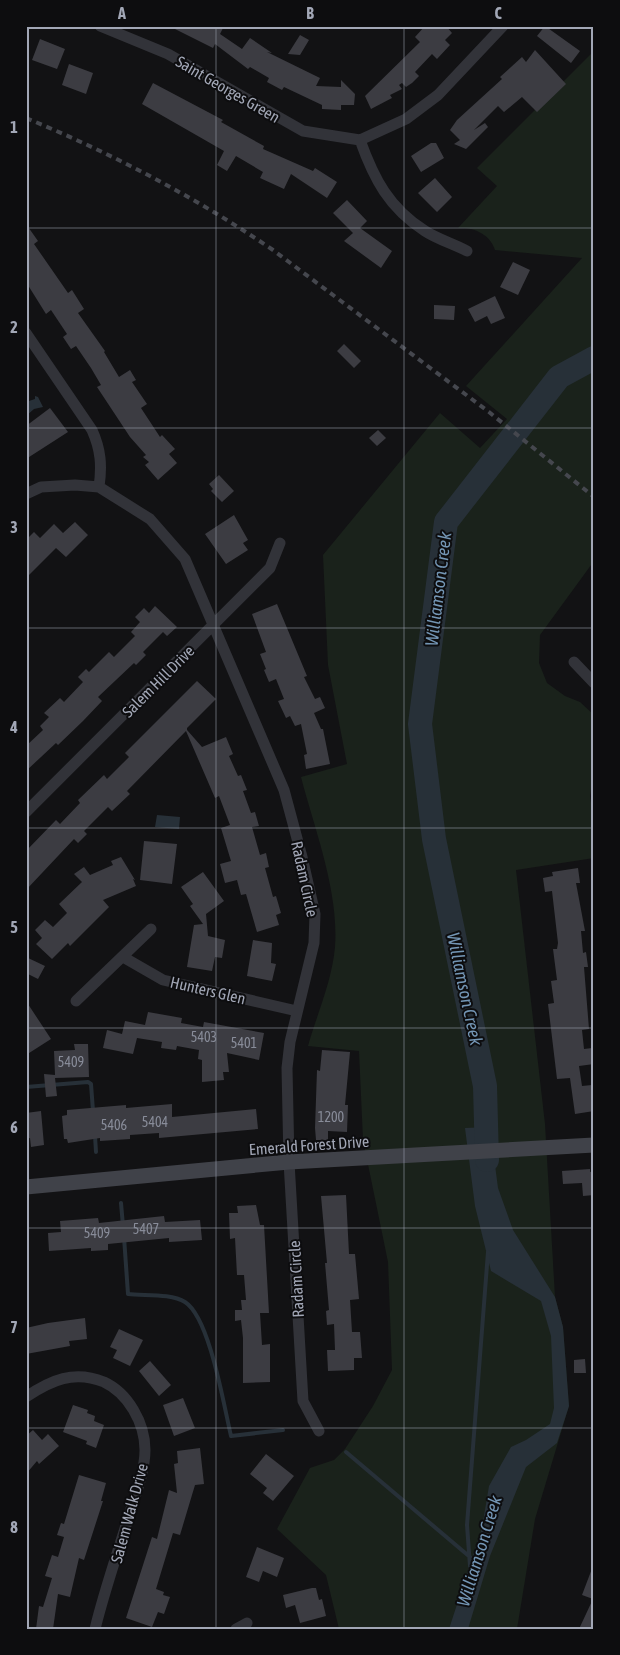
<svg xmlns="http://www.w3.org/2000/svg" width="620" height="1655" font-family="'Asap Condensed',sans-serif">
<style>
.green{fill:#1a221b}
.water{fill:#273038}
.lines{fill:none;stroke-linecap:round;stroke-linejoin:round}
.stream{stroke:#273038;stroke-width:4}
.river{stroke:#273038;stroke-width:24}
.building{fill:#3c3c42}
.street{stroke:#323339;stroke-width:11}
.secondary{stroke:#404249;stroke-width:15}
.rail{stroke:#45474e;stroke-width:4;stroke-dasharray:6 5;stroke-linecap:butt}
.grid{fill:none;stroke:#a2a7b6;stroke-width:1;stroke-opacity:0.55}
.labels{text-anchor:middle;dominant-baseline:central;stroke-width:4;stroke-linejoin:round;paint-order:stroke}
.number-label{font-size:14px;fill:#888c99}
.street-label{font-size:16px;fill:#a2a7b6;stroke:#0d0d0f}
.water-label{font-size:18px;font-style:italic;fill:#7496b5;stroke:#0d0d0f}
.neatline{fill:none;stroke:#a2a7b6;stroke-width:2}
.grid-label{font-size:16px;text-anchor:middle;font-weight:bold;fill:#a2a7b6}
</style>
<rect width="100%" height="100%" fill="#121214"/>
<path class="green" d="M594,51v510l-54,74 -1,28 8,20 18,13 15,6 14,13v55l-4,26 4,28v34l-78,12 29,254 10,173 8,30 6,79 -34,113 -18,110h-178l-13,-54 -49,-46 33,-61 24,-8 11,-11 28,-43 19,-36 -4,-108 -25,-122 -4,-89 -51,-5c9,-32 24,-65 27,-99 4,-56 -20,-116 -34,-170l46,-13 -19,-99 -5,-110 117,-142 40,35 27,-29 -41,-33 116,-128 -87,-8c-5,-16 -21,-23 -37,-22l39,-42 -20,-18z"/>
<path class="water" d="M35,396l3,1 5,10 -9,2 -8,7v-14l9,-3z
M157,815l23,2 -1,12 -24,-2z
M490,1127l8,61 15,42 42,67 8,30 6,79 -12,37 -31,24 -36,89 -22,73h-19l33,-101 7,-42 22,-39 15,-7 24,-16 4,-16 -3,-72 -10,-35 -50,-30 -16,-65 -10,-78z"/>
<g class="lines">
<path class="stream" d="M26,1087l62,-5 3,2 2,27
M95,1136l1,16
M121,1203l2,23
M124,1237l4,57c16,2 43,-1 57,8 25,16 39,105 46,134l52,-6
M346,1452l124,105
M470,1566l-3,-41 21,-273"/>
<path class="river" d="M487,1160l-2,-74 -51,-247 -14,-115 26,-202 113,-145 35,-19"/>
</g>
<path class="building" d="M169,26h55l-4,8 22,15 8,-11 22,15 -5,-1 53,26 -4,8 25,1v-7l14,14 -1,11h-13v5l-19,-1v-4l-38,-18 -2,3 -15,-8 2,-4 -19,-11 -2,2 -33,-25 -2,4z
M425,26h21l6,7 -7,7 5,5 -13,14 -5,-5 -17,18 4,4 -7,7 -6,4 -4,-4 -3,2 3,4 -12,6 2,3 -21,11 -6,-13 55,-54 -5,-5z
M545,26l35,25 -9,12 -34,-27z
M300,35l9,5 -9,15 -12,-1z
M40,39l25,10 -8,20 -25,-9z
M535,50l31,34 -29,28 -15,-15 -18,15 -6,-6 -24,24 11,-7 3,4 -22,22 -12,-5 6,-4 -10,-10 7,-10 45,-41 -2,-2 22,-20 4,5z
M69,64l24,9 -7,21 -24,-9z
M153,83l70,37 -2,2 43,24 -1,3 50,22 2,-3 22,14 -10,16 -36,-24 -7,15 -24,-11 3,-6 -27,-16 -9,15 -10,-6 7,-14 -82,-47z
M431,143h5l8,15 -23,14 -10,-16z
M435,178l17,19 -15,15 -19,-19z
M347,200l20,21 -7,7 32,23 -11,17 -37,-27 9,-8 -20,-20z
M26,224l12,17 -4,3 34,49 4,-3 12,19 -6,4 27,38 -1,1 15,25 11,-7 6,10 -4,2 15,22 -6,4 19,29 2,-2 13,14 -6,5 8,9 -19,17 -13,-15 4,-3 -6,-5 3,-2 -16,-18 -33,-50 4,-2 -10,-17 -15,-22 -5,3 -8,-12 4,-3 -16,-24 -5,4 -20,-32z
M513,262l17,8 -12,25 -18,-8z
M495,296l10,22 -14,6 -4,-8 -12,6 -7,-13z
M434,305l21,1 -1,14 -20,-1z
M344,344l17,17 -7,7 -17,-17z
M50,408l18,24 -42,27v-33z
M378,430l8,8 -9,8 -8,-8z
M219,475l15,16 -12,11 -11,-11 2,-2 -4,-5z
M234,515l14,25 -5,3 5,7 -22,14 -21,-30z
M75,522l13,13 -22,22 -10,-9 -30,30v-38l8,-8 6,6 14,-14 9,9z
M277,604l30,72 -3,1 11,22 5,-2 5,11 -11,5 7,16h2l7,35 -24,5 -2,-14 3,-1 -6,-30 -6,2 -5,-10 -4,2 -8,-17 6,-2 -8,-20 -7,3 -5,-12 2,-1 -6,-15 6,-2 -14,-38z
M155,606l22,21 -10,9 -4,-4 -20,20 3,3 -10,10 -2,-2 -36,34 4,4 -19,20 -25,24 -2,-2 -30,28v-25l17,-16 -3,-4 9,-9 -5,-4 16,-15 4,4 19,-20 -5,-5 8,-8 3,3 20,-20 5,5 21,-21 -4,-4 9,-10 -5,-5 9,-9 5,5z
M197,681l19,18 -29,29v2l15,17 24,-10 7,17 -4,2 9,20 3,-1 6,15 -4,1 8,22 4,-1 4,14 -7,1 8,28 6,-2 3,14 -4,1 8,29 3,-1 5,17 -5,2 3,10 -22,7 -11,-38 -5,1 -4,-15 -12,3 -5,-19 11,-3 -10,-33 9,-3 -11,-29 -4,2 -29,-67 -59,60 3,3 -18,17 -4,-4 -24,24 3,3 -9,9 -4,-4 -48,51v-39l30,-31 4,4 20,-21 -2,-3 26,-25 3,4 22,-22 -4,-4z
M144,841l33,3 -5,40 -32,-4z
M121,857l14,23 -2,-1 3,7 -33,14 6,7 -39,39 -2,-3 -16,16 -16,-15 6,-6 -7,-8 10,-10 8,7 14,-14 -8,-9 23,-22 -8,-8 10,-7 6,8 23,-10 -2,-4z
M578,868l2,15h-4l9,48h-4l2,22 3,-1 2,15h-4l5,62 -7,1 2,19 8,-1 2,16 -15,2 3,20 10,-1 2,26 -19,3 -5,-36 -13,1 -9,-75 6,-1 -3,-22 6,-1 -4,-31h4l1,-6 -6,-52 -7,1 -2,-14 10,-2 -1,-4z
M203,872l21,29 -18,13 2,22 17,4 -3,18 -7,-1 -3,14 -25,-4 7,-42 9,-1 -13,-18 3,-2 -12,-17z
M253,940l19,3 -1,20 5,1 -4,17 -25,-5z
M26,957l19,9 -7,13 -12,-6z
M26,1001l25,38 -25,16z
M148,1012l34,6 -1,5 22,4 1,-5 60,11 -5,27 -32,-7 2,19h-6l1,8 -22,2v-22l-4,-1 1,-9 -22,-4 -1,4 -15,-2 1,-6 -25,-4 -4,16 -30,-6 4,-18 15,4 3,-13 20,4z
M74,1044h14l1,33 -34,1 2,18 -11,1 -2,-23 11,1 -1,-24 21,-1z
M322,1050l28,2 -5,53h3l-1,27 -19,-1v9h-12l-1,-12 2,-58 3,1z
M172,1104v13l84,-8 2,20 -99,9v-5l-29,2v4l-30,2v-3l-32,5 -1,-4h-3l-2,-23 5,-1v-5l47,-4 12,-1v3z
M41,1111l3,34 -13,2 -1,-9 -4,1v-26z
M590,1169v3l4,-1v24l-11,1 -1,-13 -19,1 -1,-13z
M346,1195l3,59h6l4,45 -9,1 2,32h8l2,26h-8v12l-26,1 -1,-21h8l-1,-26 -7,1 -1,-14 3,-1 -4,-47h2l-6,-67z
M256,1205l4,20h4l5,88h-9l2,32 8,-1v38l-27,1v-45l-2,-18 -6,1v-11h7l-1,-10h5l-2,-25h-7l-2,-37 -5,1 -1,-26h9l-1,-7z
M164,1216l1,6 35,-2 2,20 -33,2v-4l-61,6v6l-17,1v-3l-42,3 -1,-18 13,-1 -1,-11 38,-3 1,5z
M85,1318l2,21 -18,2 1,5 -44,8v-26l22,-5z
M119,1329l24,11 -13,26 -17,-8 4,-8 -7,-3z
M585,1359l1,14h-12v-13z
M150,1361l21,24 -12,11 -20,-25z
M183,1398l12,30 -21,8 -11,-31z
M73,1405l15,5 -1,3 8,3 -1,5 10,4 -8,23 -10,-4 1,-3 -24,-9z
M33,1430l9,10 6,-6 11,12 -20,18 -2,-3 -11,13v-38z
M200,1448l4,36 -9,1 -15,50 -7,-2 -17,56 8,3 -1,3 7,2 -6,17 -6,-2 -6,15 -26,-9 26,-81 5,2 12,-49 8,3 -3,-29 4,-1 -1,-12z
M266,1454l28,22 -21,25 -10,-8 4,-5 -17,-14z
M79,1475l27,8 -5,18h2l-19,59 -5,-2 -9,39 -12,-3 -5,35h-17l3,-23 4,1 9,-29 -7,-2 7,-21 6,2 6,-20 -7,-2 4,-12 3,1z
M257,1547l27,11 -7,19 -14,-6 -4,11 -13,-5z
M593,1566h1v63h-15l14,-30 -11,-4z
M312,1588h4l3,12 3,-1 4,17 -26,7 -5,-18 -9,3 -3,-13z"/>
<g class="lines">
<path class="street" d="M100,26l68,28 135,77 57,9
M360,140l46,-21 32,-24 65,-69
M360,140c14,39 29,68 65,91 12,8 29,13 42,20
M26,333l66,97c9,20 10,36 7,57
M26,494l15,-7 34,-2 24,2 51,32 35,40 99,231 18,67 13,57 -1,29 -24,99 -3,26 2,94 14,239 16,30
M574,662l20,21
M26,812l244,-244 10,-25
M123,957l40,23 134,31
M76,1001l75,-72
M26,1397c25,-17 48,-27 78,-15 24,11 41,41 41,68 0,19 -8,41 -14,59 -12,40 -26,79 -36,120
M236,1629l11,-6"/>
<path class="secondary" d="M26,1187l263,-25 305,-17"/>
<path class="rail" d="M26,118c87,36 169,79 247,132l216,162 105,85"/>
</g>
<path class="grid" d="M216,26v1603M404,26v1603M26,228h568M26,428h568M26,628h568M26,828h568M26,1028h568M26,1228h568M26,1428h568"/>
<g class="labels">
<g class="number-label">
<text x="204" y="1037">5403</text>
<text x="244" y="1043">5401</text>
<text x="71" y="1062">5409</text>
<text x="331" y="1117">1200</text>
<text x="155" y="1122">5404</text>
<text x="114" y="1125">5406</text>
<text x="146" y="1229">5407</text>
<text x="97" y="1233">5409</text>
</g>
<g class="street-label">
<text transform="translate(228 89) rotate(30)">Saint Georges Green</text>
<text transform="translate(158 681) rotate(-45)">Salem Hill Drive</text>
<text transform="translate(305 879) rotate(78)">Radam Circle</text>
<text transform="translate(208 990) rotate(13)">Hunters Glen</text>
<text transform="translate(309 1145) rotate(-4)">Emerald Forest Drive</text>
<text transform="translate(296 1279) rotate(-93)">Radam Circle</text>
<text transform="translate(129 1513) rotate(-75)">Salem Walk Drive</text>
</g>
<g class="water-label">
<text transform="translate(438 589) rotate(-83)">Williamson Creek</text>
<text transform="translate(465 989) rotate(78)">Williamson Creek</text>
<text transform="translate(479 1551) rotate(-73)">Williamson Creek</text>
</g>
</g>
<rect width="620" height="1655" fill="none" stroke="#0d0d0f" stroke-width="55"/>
<rect x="28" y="28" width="564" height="1600" class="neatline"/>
<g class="grid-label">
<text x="122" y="19">A</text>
<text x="310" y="19">B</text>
<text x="498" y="19">C</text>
<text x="14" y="133">1</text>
<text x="14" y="333">2</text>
<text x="14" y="533">3</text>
<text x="14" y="733">4</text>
<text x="14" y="933">5</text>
<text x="14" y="1133">6</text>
<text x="14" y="1333">7</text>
<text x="14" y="1533">8</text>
</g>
</svg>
